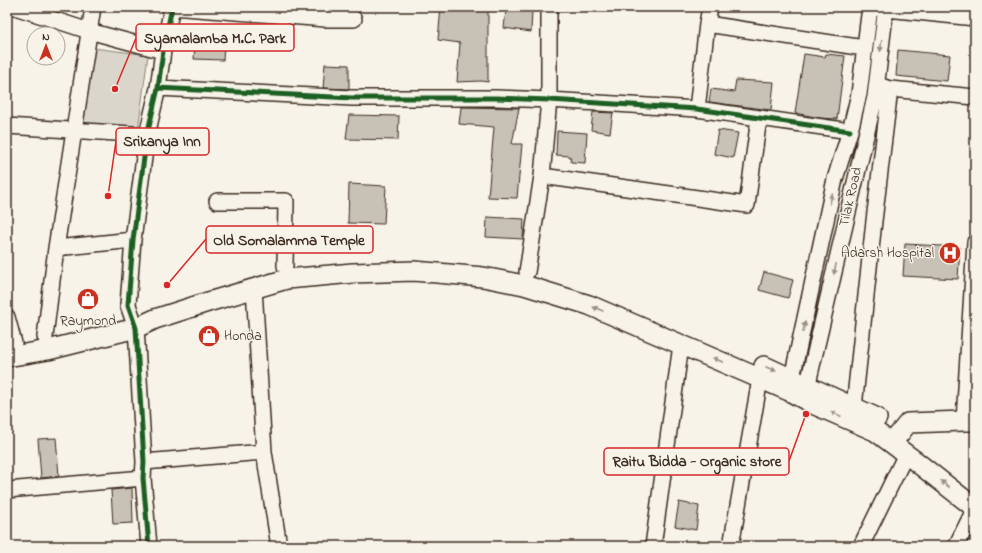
<svg xmlns="http://www.w3.org/2000/svg" width="982" height="553" font-family="'Indie Flower',sans-serif">
<style>
.green{fill:#dbd6cb;stroke:#8b8074}
.building{fill:#c8c1b6;stroke:#3b2a1e}
.lines{fill:none;stroke-linecap:round;stroke-linejoin:round}
.minor-casing{stroke:#3b2a1e;stroke-width:18}
.major-casing{stroke:#3b2a1e;stroke-width:22}
.minor{stroke:#f7f3e8;stroke-width:15}
.major{stroke:#f7f3e8;stroke-width:19}
.cycleway-casing{stroke:#f7f3e8;stroke-width:8}
.cycleway{stroke:#1b5e20;stroke-width:5}
.oneway{fill:#998e83}
.labels{text-anchor:middle;dominant-baseline:central;stroke-width:3;stroke-linejoin:round;paint-order:stroke}
.street-label{font-size:14px;fill:#3b2a1e;stroke:#f7f3e8}
.poi-label{font-size:14px;fill:#3b2a1e;stroke:#f7f3e8;text-anchor:end}
.leader{fill:none;stroke:#d62828;stroke-width:1.5}
.callout-dot{fill:#d62828;stroke:#f7f3e8;stroke-width:1.5}
.callout{fill:#f7f3e8;stroke:#d62828;stroke-width:1.5}
.callout-label{font-size:15px;text-anchor:middle;font-weight:bold;fill:#3b2a1e}
</style>
<rect width="100%" height="100%" fill="#f7f3e8"/>
<filter id="ink" filterUnits="userSpaceOnUse"><feTurbulence type="fractalNoise" baseFrequency=".025" numOctaves="2"/><feDisplacementMap in="SourceGraphic" scale="8" xChannelSelector="R" yChannelSelector="G"/><feConvolveMatrix kernelMatrix="1 2 1 2 8 2 1 2 1" color-interpolation-filters="sRGB"/></filter>
<g filter="url(#ink)">
<path class="green" d="M93,48l55,7 -10,75 -55,-7z"/>
<path class="building" d="M441,7l47,2v73l-7,-1 -24,1 3,-39 -22,-3z
M506,10l26,1 -1,21 -27,-4z
M196,28l29,2 -2,30 -29,-1z
M898,50l52,5 -3,26 -51,-5z
M804,54l21,3 1,-3 19,2 -8,63 -17,-1 -25,-5z
M325,64l24,1v24l-26,-1z
M736,80l38,2 -3,28 -62,-8 2,-13 23,3z
M461,107l58,1 -7,36h10l-5,54 -29,-1 6,-70 -35,-3z
M593,112l20,1 -3,20 -19,-3z
M349,115l50,1 -1,24 -52,-1z
M718,130l20,3 -5,25 -19,-4z
M557,131l30,2 -2,30 -14,-1 -1,-6 -14,-1z
M349,184l37,2 -2,38 -36,-1z
M487,217l37,2 -1,20 -37,-2z
M905,244l55,3 -2,32 -55,-3z
M764,272l29,8 -5,18 -29,-8z
M56,438l3,38 -18,2 -3,-39z
M132,488l1,35 -20,1 -2,-34z
M679,502l20,4 -3,24 -21,-4z"/>
<g class="lines">
<g class="minor-casing">
<path id="minor" d="M15,7l74,24 74,20
M172,7l154,12h28
M877,8l98,10
M707,24l157,24
M881,86l9,3 85,8
M158,88l194,10h144l53,2 148,9 153,22
M697,109l10,-85 3,-17
M7,126l140,9
M542,176l205,29 12,-87
M217,201h69l-1,65
M56,248l77,-8
M527,272l15,-96 7,-76v-93
M254,288l10,164 15,94
M7,317l7,26
M45,337l11,-89 37,-241
M789,389l3,-11 43,-199 15,-48 9,-37 11,-87
M805,396l70,-299 11,-90
M854,407l20,-186 16,-132
M964,421l11,-179
M144,462l120,-10
M7,490l136,-12
M149,546l-6,-68 1,-16 -8,-134 -8,-23 5,-65 14,-105 11,-47 5,-37 9,-44
M653,546l28,-201
M731,546l29,-167
M861,546l45,-92
M956,546l19,-38"/>
</g>
<g class="major-casing">
<path id="major" d="M7,357l41,-7 88,-22 19,-9 53,-17 79,-23 66,-6 61,-2 69,6 41,8 65,20 200,86 26,14 60,26 39,29 61,48
M764,366l113,52
M892,443l16,-20 56,-2h11"/>
</g>
<use href="#minor" class="minor"/>
<use href="#major" class="major"/>
<g class="cycleway-casing">
<path id="cycleway" d="M158,88l194,10h144l53,2 148,9 153,22
M149,546l-6,-68 1,-16 -8,-134 -8,-23 5,-65 14,-105 11,-47 5,-37 9,-44"/>
</g>
<use href="#cycleway" class="cycleway"/>
</g>
<defs><path id="oneway-solid" d="M-6-.8H1V-3.2L6.5 0L1 3.2V.8H-6Z"/></defs>
<g class="oneway">
<use href="#oneway-solid" transform="translate(881 46) rotate(98)"/>
<use href="#oneway-solid" transform="translate(831 199) rotate(-78)"/>
<use href="#oneway-solid" transform="translate(835 269) rotate(103)"/>
<use href="#oneway-solid" transform="translate(598 309) rotate(-157)"/>
<use href="#oneway-solid" transform="translate(804 327) rotate(-78)"/>
<use href="#oneway-solid" transform="translate(718 360) rotate(-156)"/>
<use href="#oneway-solid" transform="translate(771 369) rotate(23)"/>
<use href="#oneway-solid" transform="translate(836 414) rotate(-156)"/>
<use href="#oneway-solid" transform="translate(945 484) rotate(-142)"/>
</g>
</g>
<defs>
<g id="hospital-disc" transform="scale(1.15)"><circle r="9.5" fill="#c8321e" stroke="#f7f3e8"/><path d="M-5-5h3v3.5h4V-5h3V5h-3V1.5h-4V5h-3Z" fill="#fff"/></g>
<g id="shop-disc" transform="scale(1.15)"><circle r="9.5" fill="#c8321e" stroke="#f7f3e8"/><path d="M-5-2.5h2.3a2.7 3.5 0 0 1 5.4 0H5L5.5 6h-11ZM-1.5-2.5h3a1.5 2.3 0 0 0-3 0Z" fill="#fff"/></g>
</defs>
<g fill-rule="evenodd">
<use href="#hospital-disc" x="950" y="253"/>
<use href="#shop-disc" x="88" y="299"/>
<use href="#shop-disc" x="209" y="336"/>
</g>
<g class="labels">
<g class="street-label">
<text transform="translate(851 197) rotate(-77)">Tilak Road</text>
</g>
<g class="poi-label">
<text x="934" y="253">Adarsh Hospital</text>
<text x="88" y="321" text-anchor="middle">Raymond</text>
<text x="224" y="336" text-anchor="start">Honda</text>
</g>
</g>
<path class="leader" d="M115 89L136 38M108 196L116 141M167 285L206 239M806 414L789 461"/>
<g class="callout-dot">
<circle cx="115" cy="89" r="4"/>
<circle cx="108" cy="196" r="4"/>
<circle cx="167" cy="285" r="4"/>
<circle cx="806" cy="414" r="4"/>
</g>
<g class="callout">
<rect x="136" y="24" width="158" height="27" rx="4"/>
<rect x="116" y="128" width="93" height="27" rx="4"/>
<rect x="206" y="226" width="167" height="27" rx="4"/>
<rect x="604" y="448" width="185" height="27" rx="4"/>
</g>
<g class="callout-label">
<text x="215" y="43">Syamalamba M.C. Park</text>
<text x="162" y="146">Srikanya Inn</text>
<text x="289" y="245">Old Somalamma Temple</text>
<text x="697" y="466">Raitu Bidda - Organic store</text>
</g>
<rect width="982" height="553" fill="none" stroke="#f7f3e8" stroke-width="24"/>
<rect x="12" y="12" width="958" height="529" fill="none" stroke="#3b2a1e" stroke-width="1.5" filter="url(#ink)"/>
<g transform="translate(46 46)"><circle r="19" fill="#f7f3e8" stroke="#aca397"/>
<path d="M0-3L7 15L0 10L-7 15Z" fill="#c8321e"/>
<text y="-6" font-size="11" font-weight="bold" text-anchor="middle" fill="#3b2a1e">N</text>
</g>
</svg>
